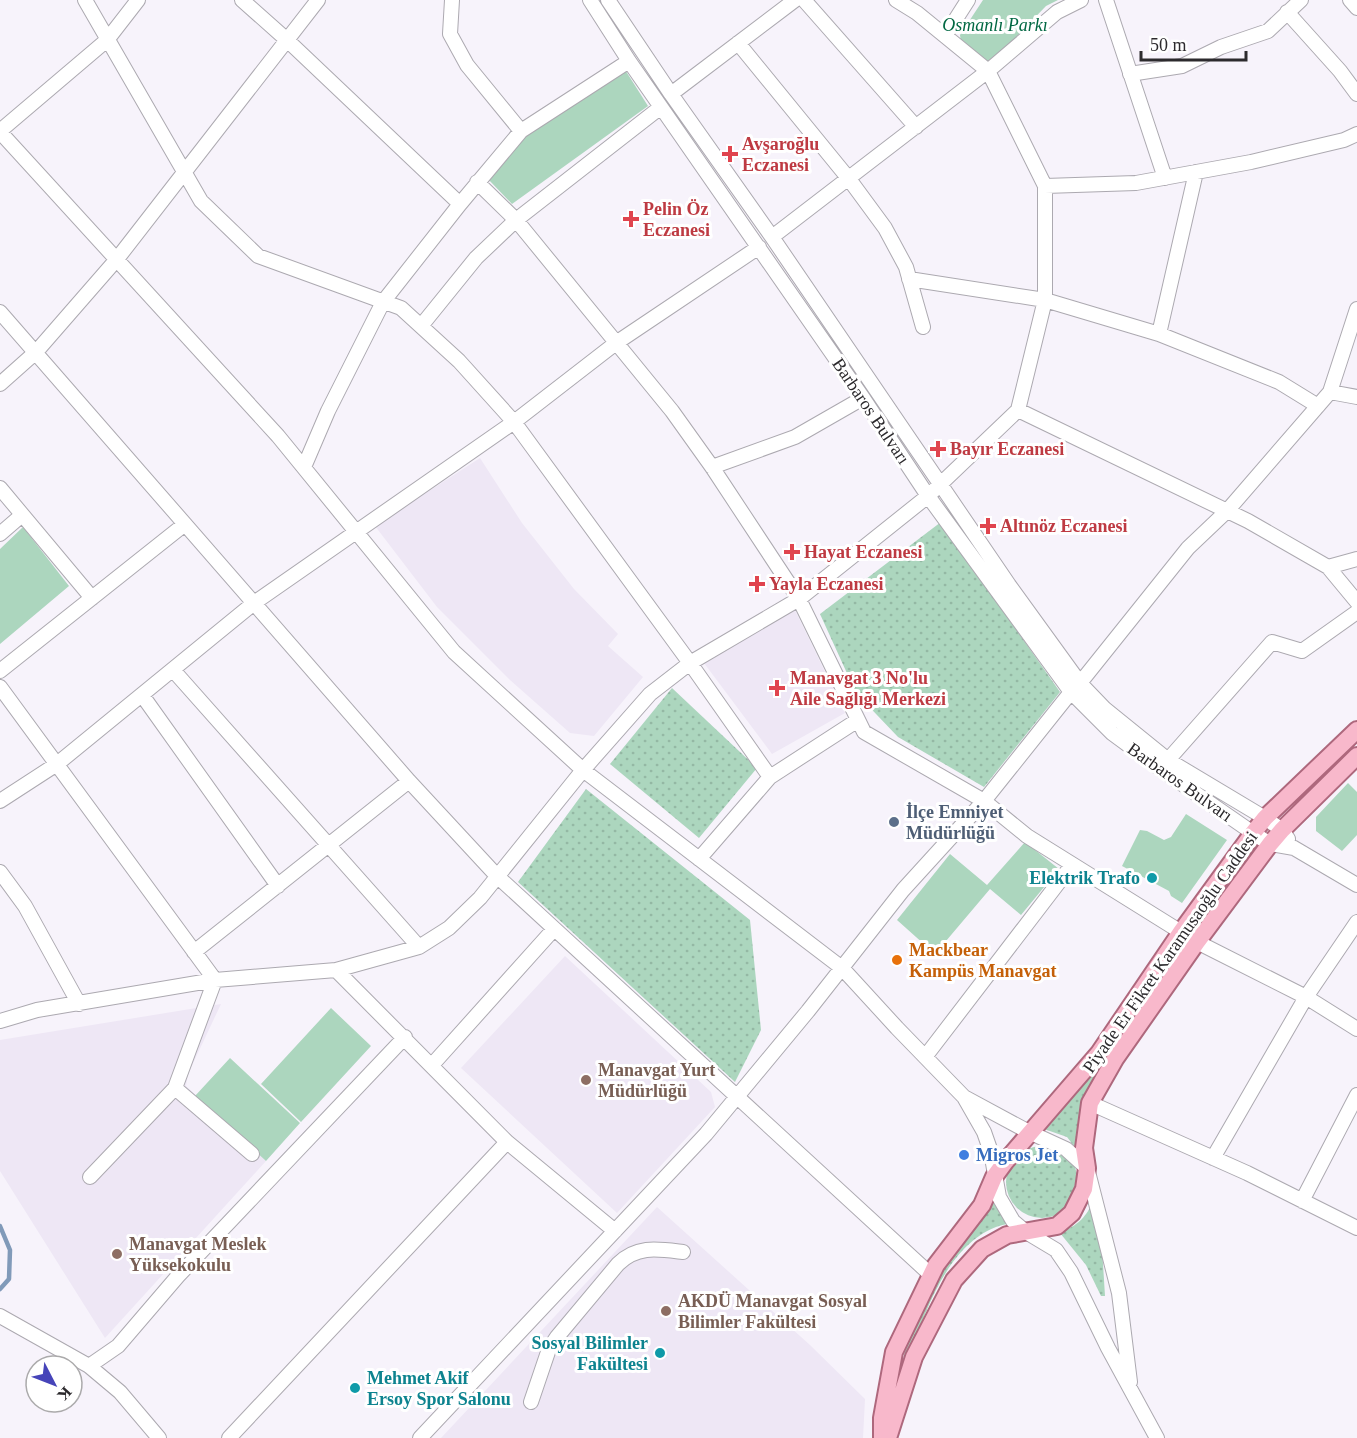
<svg xmlns="http://www.w3.org/2000/svg" width="1357" height="1438" font-family="'Times New Roman',serif">
<style>
.built{fill:#eee7f5}
.grass{fill:url(#grass-dots)}
.green{fill:#acd6be}
.lines{fill:none;stroke-linecap:round;stroke-linejoin:round}
.stream{stroke:#819ab9;stroke-width:4.5}
.minor-casing{stroke:#aca9b0;stroke-width:16}
.major-casing{stroke:#ae687d;stroke-width:20}
.minor{stroke:#fff;stroke-width:14}
.major{stroke:#f8b8cb;stroke-width:16}
.health-dot{fill:#e0444e;stroke:#fff;stroke-width:2}
.service-dot{fill:#5c6f8a;stroke:#fff;stroke-width:2}
.culture-dot{fill:#0f9aa8;stroke:#fff;stroke-width:2}
.food-dot{fill:#e8710a;stroke:#fff;stroke-width:2}
.education-dot{fill:#8d6e63;stroke:#fff;stroke-width:2}
.shop-dot{fill:#3f7fe0;stroke:#fff;stroke-width:2}
.labels{text-anchor:middle;dominant-baseline:central;stroke-width:6;stroke-linejoin:round;paint-order:stroke}
.park-label{font-size:18px;font-style:italic;fill:#026843;stroke:#fff}
.health-label{font-size:18px;font-weight:bold;fill:#be3a42;stroke:#fff;text-anchor:start}
.street-label{font-size:18px;fill:#2c2a2d;stroke:#fff}
.service-label{font-size:18px;font-weight:bold;fill:#4e5e75;stroke:#fff;text-anchor:start}
.culture-label{font-size:18px;font-weight:bold;fill:#0d838f;stroke:#fff;text-anchor:end}
.food-label{font-size:18px;font-weight:bold;fill:#c56008;stroke:#fff;text-anchor:start}
.education-label{font-size:18px;font-weight:bold;fill:#785e54;stroke:#fff;text-anchor:start}
.shop-label{font-size:18px;font-weight:bold;fill:#366cbe;stroke:#fff;text-anchor:start}
</style>
<defs>
<pattern id="grass-dots" width="8" height="8" patternUnits="userSpaceOnUse" patternTransform="scale(1.5)"><rect width="8" height="8" fill="#acd6be"/><path d="M2 2h.1M6 6h.1" fill="none" stroke="#94b8a4" stroke-width="1.8" stroke-linecap="round"/></pattern>
</defs>
<rect width="100%" height="100%" fill="#f7f3fb"/>
<path class="built" d="M480,458l42,65 52,66 44,45 -10,12 35,31 -49,59 -24,-3 -60,-53 -73,-73 -62,-81z
M794,608l51,105 -73,41 -68,-91z
M565,956l146,136 4,15 -98,106 -156,-145z
M221,1004l-33,70 -2,12 80,75 -161,177 -105,-167v-131z
M657,1207l153,138 55,54 -2,39h-422z"/>
<path class="grass" d="M941,522l119,170 -76,95 -86,-50 -42,-44 -36,-79z
M672,688l85,80 -58,70 -89,-74z
M586,789l164,131 11,110 -26,52 -217,-200z
M1254,842l2,5 -162,229 -14,34 -3,40 -10,-13 -23,-8z
M1006 1182a36 36 0 1 1 72 0a36 36 0 1 1-72 0Z
M993,1197l19,26c-59,8 -86,84 -102,133h-4l-2,-1c14,-60 55,-108 89,-158z
M1091,1206l11,42 3,48h-4l-15,-31 -26,-32c16,-8 22,-11 31,-27z"/>
<path class="green" d="M983,0h75l-12,6 -52,54 -7,1 -26,-19 -1,-7z
M622,65l26,41 -136,98 -24,-25 33,-48z
M23,527l46,59 -69,58v-95z
M1348,783l9,9v43l-15,16 -26,-20v-14z
M1186,814l41,26 -45,63 -11,-7 -2,-5 -47,-25 18,-36 7,1 17,9 7,-3z
M1025,842l34,27 -38,46 -31,-26 -55,65 -38,-34 53,-66 37,31z
M331,1008l40,38 -70,76 -40,-38z
M230,1058l70,65 -34,38 -71,-65z"/>
<g class="lines">
<path class="stream" d="M0,1226l10,24 -1,29 -9,10"/>
<g class="minor-casing">
<path id="minor" d="M85,0l116,201 57,55 143,52 58,53 55,61 176,241 80,114
M242,0l45,40 173,164
M590,0l39,61 234,337 65,98 143,196 41,41 50,37 91,63 17,11 24,4 63,37
M608,0l63,94 101,143 237,348 71,98 25,26 63,51 97,58 17,12 6,9
M804,0l112,127
M1106,0l59,178
M1350,0l7,8
M1287,12l53,59 17,23
M945,36l23,-36
M738,43l111,136 36,49 21,39 17,60
M1130,74l52,-8 39,-19 47,-16 33,-31
M671,94l124,-94
M0,131l107,-91 31,-40
M521,131l108,-70
M0,132l278,304 176,216 129,118 259,198 55,60 67,69 20,35 7,20 8,45 14,24 13,11 30,18 15,22 37,76 49,90
M477,182l39,38 156,191 40,56 87,132 65,133 120,69 43,35 154,96
M1045,186l91,-3 115,-21 93,-22 13,-6
M772,237l216,-166 69,-59 24,-12
M909,279l136,21 114,34 120,48 39,24
M0,312l409,469 88,95 434,399
M421,326l55,-68 40,-38 145,-113
M1159,334l37,-162
M0,384l36,-32 81,-93 201,-259
M1330,392l27,5
M1018,410l230,111 80,46 29,35
M304,467l24,-56 55,-109 77,-98 61,-73 -54,-66 -17,-31 2,-34
M712,467l83,-30 68,-39
M0,488l92,110
M0,534l22,-19
M1328,567l29,-8
M173,670l246,277
M0,671l185,-147
M1080,683l108,-135 39,-37 103,-119 27,-83
M0,687l215,293 -40,108 -85,89
M142,695l136,191
M1168,760l104,-118 30,9 55,-39
M0,801l57,-37 197,-161 260,-181 102,-79 143,-96
M699,859l71,-82 88,-57
M0,872l25,34 54,98
M1197,942l109,55 51,32
M194,952l215,-171
M0,1021l37,-11 178,-30 121,-10 83,-23 30,-19 31,-30 103,-128 67,-76 40,-31 109,-64 129,-103 90,-86 27,-110v-114l-57,-115 -71,-58 -21,-13
M925,1057l147,-192
M432,1065l122,-136
M175,1088l77,66
M964,1097l65,35 37,17 21,19 32,125 11,89
M1090,1103l157,70 110,55
M507,1142l108,89
M1213,1158l93,-161 51,-75
M1302,1201l55,-106
M0,1316l89,50 31,26 39,46
M89,1366l29,-20 60,-70 227,-239
M531,1402l18,-53 8,-12 61,-73c19,-19 40,-15 65,-12
M229,1438l278,-296 -171,-172
M420,1438l286,-304 102,-123 95,-121 81,-89 87,-109"/>
</g>
<g class="major-casing">
<path id="major" d="M882,1438v-20l12,-66 42,-87 46,-60 12,-28 11,-15 94,-109 82,-121 72,-99 12,-15 92,-88
M888,1438l26,-81 40,-77 28,-31 25,-14 50,-9 15,-13 12,-24 3,-21 -3,-20 6,-45 25,-44 82,-117 73,-98 12,-14 75,-74"/>
</g>
<use href="#minor" class="minor"/>
<use href="#major" class="major"/>
</g>
<g class="health-dot">
<path d="M727 145h6v6h6v6h-6v6h-6v-6h-6v-6h6z"/>
<path d="M628 210h6v6h6v6h-6v6h-6v-6h-6v-6h6z"/>
<path d="M935 440h6v6h6v6h-6v6h-6v-6h-6v-6h6z"/>
<path d="M985 517h6v6h6v6h-6v6h-6v-6h-6v-6h6z"/>
<path d="M789 543h6v6h6v6h-6v6h-6v-6h-6v-6h6z"/>
<path d="M754 575h6v6h6v6h-6v6h-6v-6h-6v-6h6z"/>
<path d="M774 679h6v6h6v6h-6v6h-6v-6h-6v-6h6z"/>
</g>
<circle class="service-dot" cx="894" cy="822" r="6"/>
<g class="culture-dot">
<circle cx="1152" cy="878" r="6"/>
<circle cx="660" cy="1353" r="6"/>
<circle cx="355" cy="1388" r="6"/>
</g>
<circle class="food-dot" cx="897" cy="960" r="6"/>
<g class="education-dot">
<circle cx="586" cy="1080" r="6"/>
<circle cx="117" cy="1254" r="6"/>
<circle cx="666" cy="1311" r="6"/>
</g>
<circle class="shop-dot" cx="964" cy="1155" r="6"/>
<g class="labels">
<g class="park-label">
<text x="995" y="25">Osmanlı Parkı</text>
</g>
<g class="health-label">
<text x="742" y="144">Avşaroğlu<tspan x="742" dy="21">Eczanesi</tspan></text>
<text x="643" y="209">Pelin Öz<tspan x="643" dy="21">Eczanesi</tspan></text>
<text x="950" y="449">Bayır Eczanesi</text>
<text x="1000" y="526">Altınöz Eczanesi</text>
<text x="804" y="552">Hayat Eczanesi</text>
<text x="769" y="584">Yayla Eczanesi</text>
<text x="790" y="678">Manavgat 3 No'lu<tspan x="790" dy="21">Aile Sağlığı Merkezi</tspan></text>
</g>
<g class="street-label">
<text transform="translate(871 411) rotate(56)">Barbaros Bulvarı</text>
<text transform="translate(1180 782) rotate(35)">Barbaros Bulvarı</text>
<text transform="translate(1170 952) rotate(-55)">Piyade Er Fikret Karamusaoğlu Caddesi</text>
</g>
<g class="service-label">
<text x="906" y="812">İlçe Emniyet<tspan x="906" dy="21">Müdürlüğü</tspan></text>
</g>
<g class="culture-label">
<text x="1140" y="878">Elektrik Trafo</text>
<text x="648" y="1343">Sosyal Bilimler<tspan x="648" dy="21">Fakültesi</tspan></text>
<text x="367" y="1378" text-anchor="start">Mehmet Akif<tspan x="367" dy="21">Ersoy Spor Salonu</tspan></text>
</g>
<g class="food-label">
<text x="909" y="950">Mackbear<tspan x="909" dy="21">Kampüs Manavgat</tspan></text>
</g>
<g class="education-label">
<text x="598" y="1070">Manavgat Yurt<tspan x="598" dy="21">Müdürlüğü</tspan></text>
<text x="129" y="1244">Manavgat Meslek<tspan x="129" dy="21">Yüksekokulu</tspan></text>
<text x="678" y="1301">AKDÜ Manavgat Sosyal<tspan x="678" dy="21">Bilimler Fakültesi</tspan></text>
</g>
<g class="shop-label">
<text x="976" y="1155">Migros Jet</text>
</g>
</g>
<g transform="translate(54 1384) rotate(132)"><circle r="28" fill="#ffffff" stroke="#abaaab" stroke-width="1.5"/>
<path d="M0-4.5L10 22L0 15L-10 22Z" fill="#4644b9"/>
<text y="-9" font-size="16" font-weight="bold" text-anchor="middle" fill="#2c2a2d">K</text>
</g>
<path d="M1141 51v9h105v-9" fill="none" stroke="#2c2a2d" stroke-width="3"/>
<text x="1150" y="51" font-size="18" fill="#2c2a2d" stroke="#ffffff" stroke-width="4.5" paint-order="stroke">50 m</text>
</svg>
